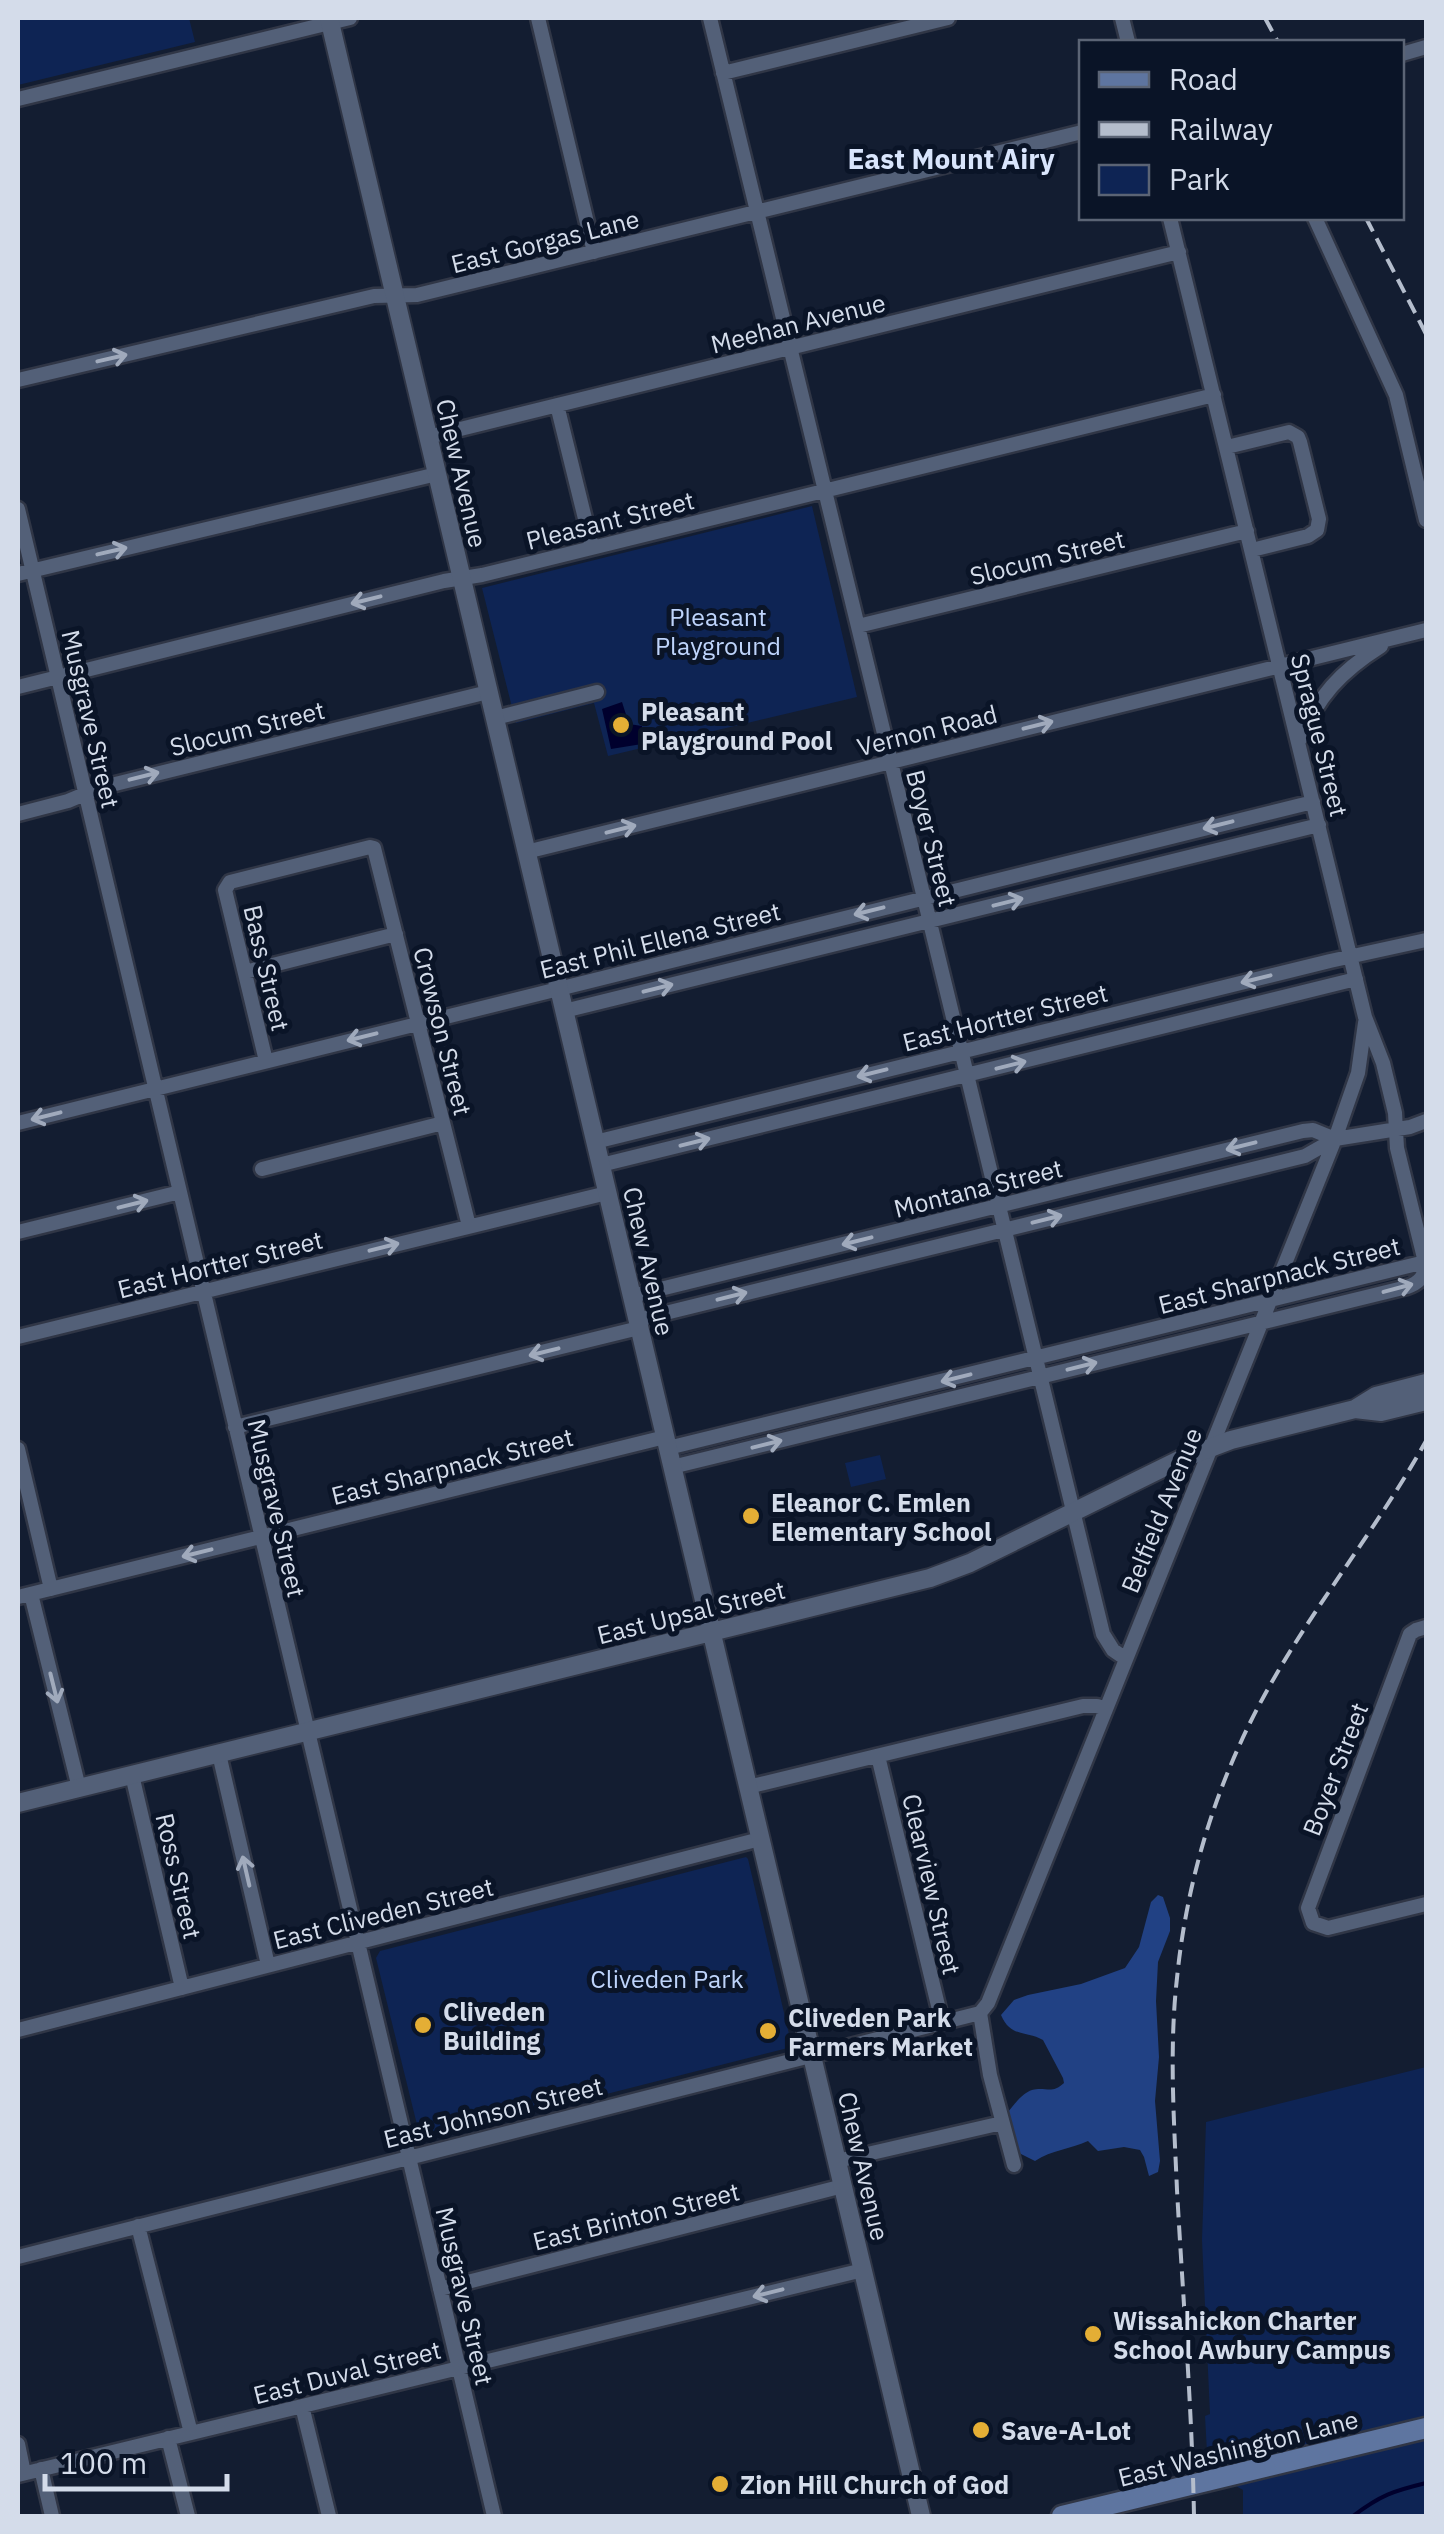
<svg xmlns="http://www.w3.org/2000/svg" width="1444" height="2534" font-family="'IBM Plex Sans',sans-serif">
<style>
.green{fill:#0e2454}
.forest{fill:#214184}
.water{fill:#00002d}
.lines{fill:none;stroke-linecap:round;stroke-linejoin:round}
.stream{stroke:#00002d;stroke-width:4}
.minor-casing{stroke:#303646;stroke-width:19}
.tertiary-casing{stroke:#303646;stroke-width:22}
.secondary-casing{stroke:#303646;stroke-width:25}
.minor{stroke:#536078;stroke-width:14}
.tertiary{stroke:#536078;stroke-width:18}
.secondary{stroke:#5e75a0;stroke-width:20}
.rail{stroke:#b4bdcc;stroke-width:4;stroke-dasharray:15 8;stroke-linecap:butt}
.oneway{stroke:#a0aabc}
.poi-dot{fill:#e4ae35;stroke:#0a1427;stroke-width:4}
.labels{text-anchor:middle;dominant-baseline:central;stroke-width:10;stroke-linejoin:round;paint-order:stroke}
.street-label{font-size:25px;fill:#d4dcea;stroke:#0a1427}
.park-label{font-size:25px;fill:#bed4fb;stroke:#0a1427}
.poi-label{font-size:25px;font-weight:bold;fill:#d4dcea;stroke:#0a1427;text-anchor:start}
.neighbourhood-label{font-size:28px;font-weight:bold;fill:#d9e5fc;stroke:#0a1427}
</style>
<rect width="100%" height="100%" fill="#131d31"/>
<path class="green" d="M18,18h171l6,24 -177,43z
M812,506l45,191 -249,59 -14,-53 -78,20 -34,-135z
M880,1455l6,24 -35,8 -6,-24z
M746,1857l2,2 44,188 -371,94 -45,-183 4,-7z
M1426,2067v449h-183v-26l-35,-20 -3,-54 5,-2 -8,-174 4,-118z"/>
<path class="forest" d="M1158,1895l5,2 7,21v13l-12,31 -2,39 3,56 -4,44 5,60 -2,11 -9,4 -5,-19 -4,-7 -16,-3 -26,4 -10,-10c-18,8 -36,9 -53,20l-18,-9 -10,-39c6,-7 15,-20 25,-23 14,-4 19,5 32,-7l-1,-5 -20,-38c-18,-10 -32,-2 -42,-25l13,-15 14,-5 53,-11 44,-16 14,-21 12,-45z"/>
<path class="water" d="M622,702l7,22 13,2v18l-31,5 -9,-40z"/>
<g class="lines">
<path class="stream" d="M1353,2516c28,-21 40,-25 73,-33"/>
<g class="minor-casing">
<path id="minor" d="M538,18l56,234
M710,18l393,1616 10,16 13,9
M1122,18l6,24
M1402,54l24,-7
M723,73l225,-55
M18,99l332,-81
M1315,218l81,177 30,125
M18,380l356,-84 43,-1 665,-163
M557,405l35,142
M428,437l751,-185
M1227,447l62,-15 9,5 2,5 19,77 -2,11 -9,6 -56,14
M18,509l476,2007
M18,574l419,-100
M858,626l389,-95
M18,687l426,-106 38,-6 732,-180
M495,718l102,-26
M1299,741c19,-45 41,-69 82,-95
M18,814l50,-13 31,-13 389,-96
M526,852l900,-222
M245,972l151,-38
M564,1011l755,-186
M266,1061l-41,-171 5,-8 140,-35 4,1 95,378
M18,1123l1295,-321
M595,1142l735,-181 96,-21
M601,1165l755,-186
M262,1169l181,-46
M18,1232l162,-40
M632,1296l671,-165 10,-1 22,9
M637,1320l668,-164 30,-17 75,-12 16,-6
M18,1337l589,-144
M235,1427l404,-99
M668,1448l757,-186
M18,1449l33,140
M672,1467l735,-180c12,-4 19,-11 18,-25l-28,-114 -2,-35 -12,-50 -18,-46 -195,-799
M31,1594l48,194
M18,1597l647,-160
M1426,1627l-10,3 -6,4 -102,274 5,15 15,5 98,-24
M219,1754l49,211
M878,1756l64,266
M132,1775l50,213
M748,1787l335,-81h14l9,3
M980,2013l8,-10 347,-864 23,-66 7,-50
M980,2013l10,62 24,90
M18,2030l742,-191
M837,2161l165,-38
M138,2226l53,207
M18,2257l962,-244
M440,2289l403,-103
M302,2406l27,110
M168,2438l20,78
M18,2444l6,29
M41,2469l11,47
M18,2475l845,-205"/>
</g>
<g class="tertiary-casing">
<path id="tertiary" d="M329,18l592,2498
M1355,1409l21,-13 50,-13
M18,1803l912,-225 40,-15 211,-104 50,-19 124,-31 26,3 45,-11"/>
</g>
<g class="secondary-casing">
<path id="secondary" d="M1062,2516l364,-88"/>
</g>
<use href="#minor" class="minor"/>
<use href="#tertiary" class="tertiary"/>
<use href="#secondary" class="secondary"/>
<path class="rail" d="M1265,18l13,24
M1366,218l60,116
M1194,2516c-2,-108 -11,-217 -17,-326 -3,-70 -8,-141 0,-212 8,-80 29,-160 63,-234 49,-109 128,-199 186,-303"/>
</g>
<defs><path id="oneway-shaft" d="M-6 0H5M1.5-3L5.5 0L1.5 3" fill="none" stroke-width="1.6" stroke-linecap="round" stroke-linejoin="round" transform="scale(2.5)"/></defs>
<g class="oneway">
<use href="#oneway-shaft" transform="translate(112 358) rotate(-13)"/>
<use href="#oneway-shaft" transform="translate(112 551) rotate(-13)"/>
<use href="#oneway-shaft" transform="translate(366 600) rotate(166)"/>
<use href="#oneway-shaft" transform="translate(1038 725) rotate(-14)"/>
<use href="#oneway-shaft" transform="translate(144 776) rotate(-14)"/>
<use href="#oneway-shaft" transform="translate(1218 825) rotate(166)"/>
<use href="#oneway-shaft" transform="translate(621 829) rotate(-14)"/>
<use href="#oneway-shaft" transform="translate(1008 902) rotate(-14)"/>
<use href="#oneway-shaft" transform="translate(869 911) rotate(166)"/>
<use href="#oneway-shaft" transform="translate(1256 979) rotate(166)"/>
<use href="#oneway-shaft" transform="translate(658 988) rotate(-14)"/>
<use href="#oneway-shaft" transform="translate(362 1037) rotate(166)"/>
<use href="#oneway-shaft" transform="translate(1011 1065) rotate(-14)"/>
<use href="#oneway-shaft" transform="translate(872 1073) rotate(166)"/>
<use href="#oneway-shaft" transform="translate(46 1116) rotate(166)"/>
<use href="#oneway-shaft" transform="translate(695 1142) rotate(-14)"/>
<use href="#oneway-shaft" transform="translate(1241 1146) rotate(166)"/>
<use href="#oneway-shaft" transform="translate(133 1204) rotate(-14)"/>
<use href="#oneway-shaft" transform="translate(1047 1219) rotate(-14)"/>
<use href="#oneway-shaft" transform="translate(857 1241) rotate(166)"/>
<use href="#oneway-shaft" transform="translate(384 1247) rotate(-14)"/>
<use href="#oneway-shaft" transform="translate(1398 1288) rotate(-15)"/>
<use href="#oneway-shaft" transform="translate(732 1296) rotate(-14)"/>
<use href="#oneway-shaft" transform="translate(544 1352) rotate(166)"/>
<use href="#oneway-shaft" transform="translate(1082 1366) rotate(-14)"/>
<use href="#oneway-shaft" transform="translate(956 1378) rotate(166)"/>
<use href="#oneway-shaft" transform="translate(767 1444) rotate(-14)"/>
<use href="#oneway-shaft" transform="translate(197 1553) rotate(166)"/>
<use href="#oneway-shaft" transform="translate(54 1688) rotate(76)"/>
<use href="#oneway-shaft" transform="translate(246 1871) rotate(-103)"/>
<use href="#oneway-shaft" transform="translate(768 2293) rotate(166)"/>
</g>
<g class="poi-dot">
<circle cx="621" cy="725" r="10"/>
<circle cx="751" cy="1516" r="10"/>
<circle cx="423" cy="2025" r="10"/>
<circle cx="768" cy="2031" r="10"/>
<circle cx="1093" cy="2334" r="10"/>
<circle cx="981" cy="2430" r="10"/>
<circle cx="720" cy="2484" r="10"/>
</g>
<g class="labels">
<g class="street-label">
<text transform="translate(545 241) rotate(-14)">East Gorgas Lane</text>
<text transform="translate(798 323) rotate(-14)">Meehan Avenue</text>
<text transform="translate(462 473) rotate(77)">Chew Avenue</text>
<text transform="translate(610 520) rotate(-14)">Pleasant Street</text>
<text transform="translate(1047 557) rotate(-14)">Slocum Street</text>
<text transform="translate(91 719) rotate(77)">Musgrave Street</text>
<text transform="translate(247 728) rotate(-14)">Slocum Street</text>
<text transform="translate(927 730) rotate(-14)">Vernon Road</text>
<text transform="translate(1320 735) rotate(76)">Sprague Street</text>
<text transform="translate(932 838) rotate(76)">Boyer Street</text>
<text transform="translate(660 940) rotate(-14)">East Phil Ellena Street</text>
<text transform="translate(267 968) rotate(77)">Bass Street</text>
<text transform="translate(1005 1017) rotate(-14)">East Hortter Street</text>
<text transform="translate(443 1031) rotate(76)">Crowson Street</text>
<text transform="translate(978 1188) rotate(-14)">Montana Street</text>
<text transform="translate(649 1261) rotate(77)">Chew Avenue</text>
<text transform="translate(220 1264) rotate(-14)">East Hortter Street</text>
<text transform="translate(1279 1275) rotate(-14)">East Sharpnack Street</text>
<text transform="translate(452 1466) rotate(-14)">East Sharpnack Street</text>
<text transform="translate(277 1508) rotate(77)">Musgrave Street</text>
<text transform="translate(1161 1510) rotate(-68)">Belfield Avenue</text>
<text transform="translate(691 1612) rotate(-14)">East Upsal Street</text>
<text transform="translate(1335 1769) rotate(-69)">Boyer Street</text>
<text transform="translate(179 1876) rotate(77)">Ross Street</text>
<text transform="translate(932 1884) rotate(77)">Clearview Street</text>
<text transform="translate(383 1913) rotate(-14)">East Cliveden Street</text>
<text transform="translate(493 2112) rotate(-14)">East Johnson Street</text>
<text transform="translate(864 2166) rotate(77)">Chew Avenue</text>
<text transform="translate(636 2216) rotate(-14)">East Brinton Street</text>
<text transform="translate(465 2296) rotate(77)">Musgrave Street</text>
<text transform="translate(347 2372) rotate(-14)">East Duval Street</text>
<text transform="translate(1238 2448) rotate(-14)">East Washington Lane</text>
</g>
<g class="park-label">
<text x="718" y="616">Pleasant<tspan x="718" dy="29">Playground</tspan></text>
<text x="667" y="1978">Cliveden Park</text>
</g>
<g class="poi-label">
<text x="641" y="711">Pleasant<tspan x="641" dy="29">Playground Pool</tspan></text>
<text x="771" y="1502">Eleanor C. Emlen<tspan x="771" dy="29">Elementary School</tspan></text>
<text x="443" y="2011">Cliveden<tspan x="443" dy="29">Building</tspan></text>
<text x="788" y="2017">Cliveden Park<tspan x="788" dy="29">Farmers Market</tspan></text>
<text x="1113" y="2320">Wissahickon Charter<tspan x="1113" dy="29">School Awbury Campus</tspan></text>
<text x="1001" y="2430">Save-A-Lot</text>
<text x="740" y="2484">Zion Hill Church of God</text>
</g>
<g class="neighbourhood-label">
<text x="951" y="158">East Mount Airy</text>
</g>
</g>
<rect width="1444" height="2534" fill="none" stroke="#d4dcea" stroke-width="40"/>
<rect x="1079" y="40" width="325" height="180" fill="#0a1427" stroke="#5b6475" stroke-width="2.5"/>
<rect x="1099" y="72" width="50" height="15" fill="#5e75a0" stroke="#5b6475" stroke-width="2.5"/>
<text x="1169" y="90" font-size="30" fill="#d4dcea">Road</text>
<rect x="1099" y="122" width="50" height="15" fill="#b4bdcc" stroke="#5b6475" stroke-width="2.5"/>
<text x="1169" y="140" font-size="30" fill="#d4dcea">Railway</text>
<rect x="1099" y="165" width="50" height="30" fill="#0e2454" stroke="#5b6475" stroke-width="2.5"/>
<text x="1169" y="190" font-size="30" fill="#d4dcea">Park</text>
<path d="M45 2474v15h182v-15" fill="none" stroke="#d4dcea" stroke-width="5"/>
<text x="60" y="2474" font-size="30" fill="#d4dcea" stroke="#0a1427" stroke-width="8" paint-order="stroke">100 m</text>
</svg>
